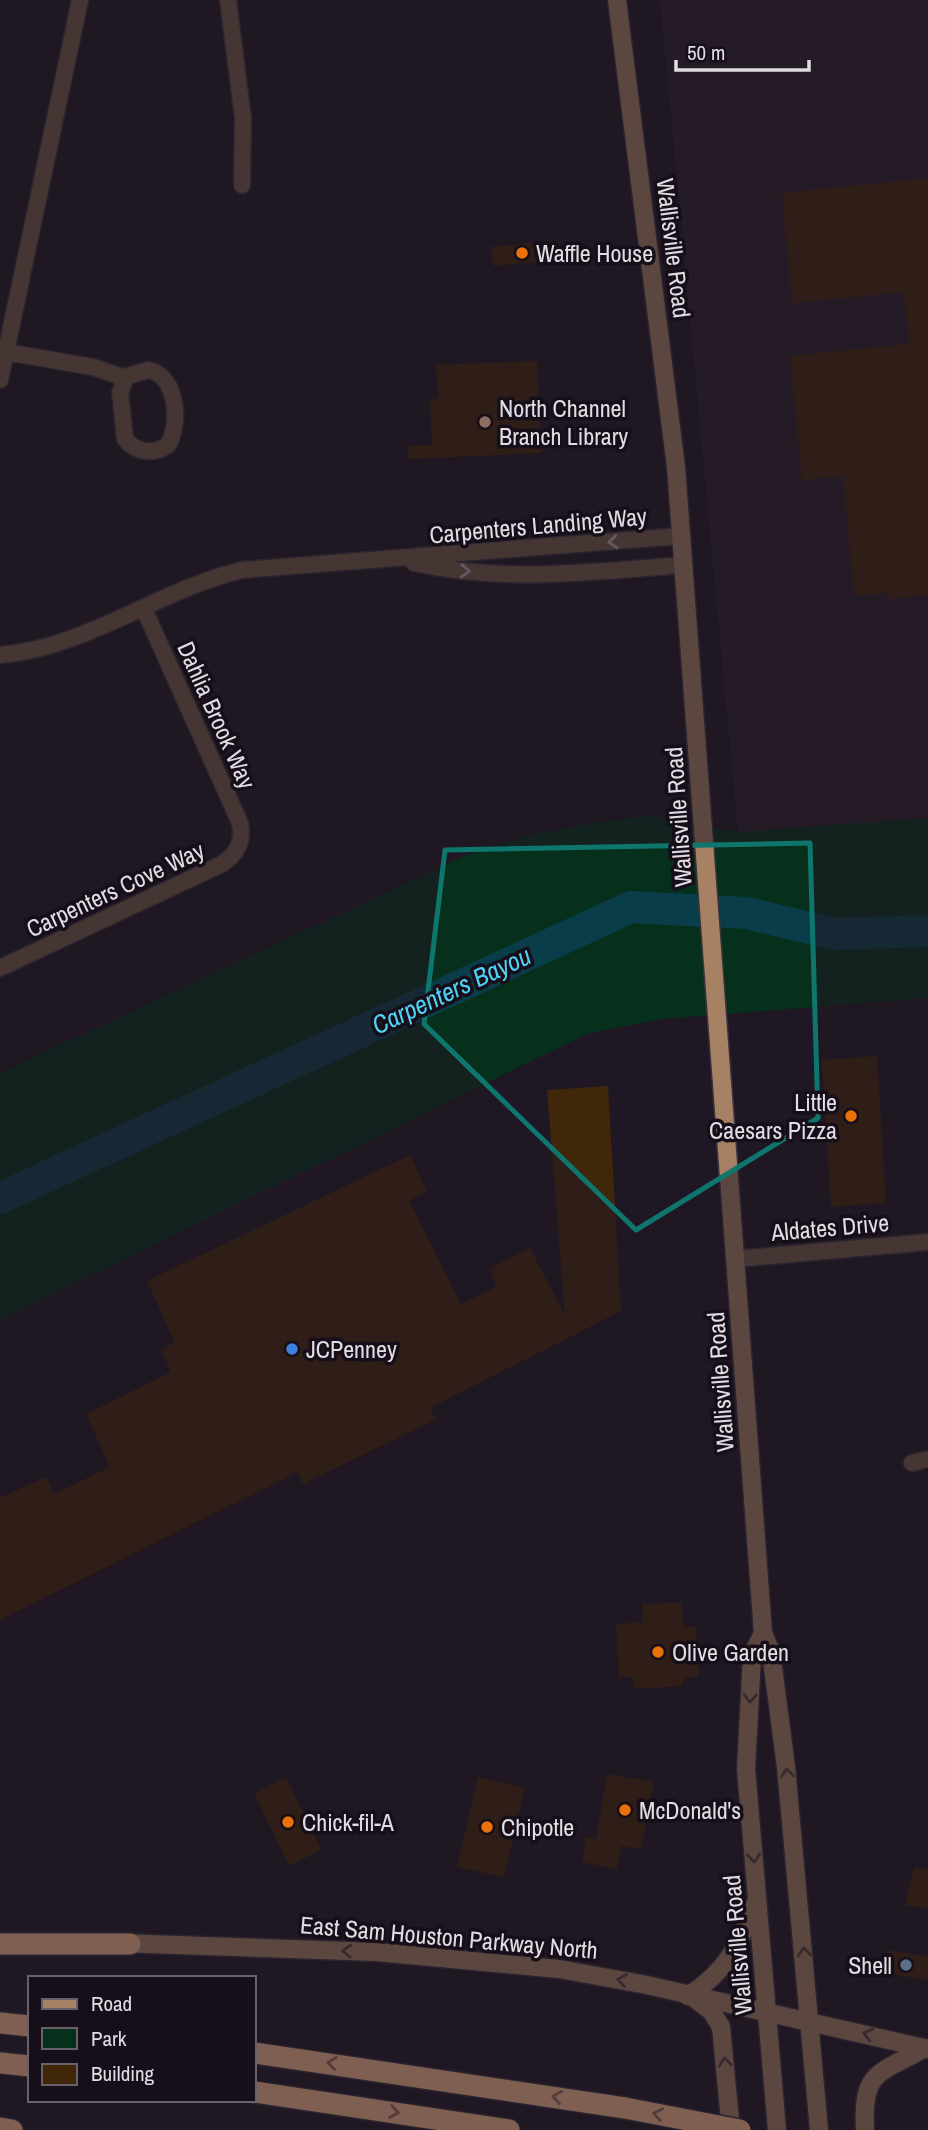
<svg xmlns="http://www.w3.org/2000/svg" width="928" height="2130" font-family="'Archivo Narrow',sans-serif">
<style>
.education{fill:#2e202c}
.green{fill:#06301b}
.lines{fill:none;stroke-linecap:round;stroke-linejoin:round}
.river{stroke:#0a3d4a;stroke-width:32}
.building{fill:#40270a}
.street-casing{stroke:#3a333e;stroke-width:19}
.secondary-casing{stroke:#3a333e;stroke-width:21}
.highway-casing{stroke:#3a333e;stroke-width:24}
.street{stroke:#745c4a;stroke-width:16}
.secondary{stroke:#a78164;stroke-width:18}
.highway{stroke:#f4b789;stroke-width:21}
.highway-bridge-casing{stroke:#3a333e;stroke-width:24;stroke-linecap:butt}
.highway-bridge{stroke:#f4b789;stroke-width:21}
.oneway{stroke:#b6a9a6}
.oneway2{stroke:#57423b}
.oneway3{stroke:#906b57}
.marked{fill:none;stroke:#0f766e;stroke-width:5;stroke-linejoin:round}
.food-dot{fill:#e8710a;stroke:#160e19;stroke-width:2.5}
.education-dot{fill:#8d6e63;stroke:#160e19;stroke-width:2.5}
.shop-dot{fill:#3f7fe0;stroke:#160e19;stroke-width:2.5}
.service-dot{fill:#5c6f8a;stroke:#160e19;stroke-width:2.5}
.labels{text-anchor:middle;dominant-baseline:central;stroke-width:7;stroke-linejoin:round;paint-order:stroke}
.street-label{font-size:24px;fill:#e2dde4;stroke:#160e19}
.poi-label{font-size:24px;fill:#e2dde4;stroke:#160e19;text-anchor:start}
.water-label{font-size:26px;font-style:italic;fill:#4ed2f5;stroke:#160e19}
</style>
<rect width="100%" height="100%" fill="#1f1723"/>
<path class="education" d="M660,0h268v818l-190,14z"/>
<path class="green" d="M655,816l83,16 190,-14v180l-265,21 -74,14 -589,287v-247l462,-216c69,-25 119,-34 193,-41z"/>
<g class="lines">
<path class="river" d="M0,1198l631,-291 115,6 89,21 93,-3"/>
</g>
<path class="building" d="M928,178v417l-40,4 -1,-6 -33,3 -11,-120 -41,4 -12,-124 119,-12 -5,-52 -112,11 -10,-110z
M551,241l2,19 -60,6 -2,-19z
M537,361l4,92 -132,6 -1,-13 24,-1 -2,-46h8l-2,-34z
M877,1056l9,147 -55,4 -9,-147z
M608,1086l13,225 -191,97 6,11 -133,65 -6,-12 -297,148v-122l46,-21 8,17 56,-27 -24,-53 85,-42 -10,-23 14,-6 -28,-62 263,-126 17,36 -18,10 52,103 35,-17 -6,-19 40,-20 35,67 -18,-225z
M682,1602l1,25 13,-1 3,51 -16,1v8l-49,3 -1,-12 -14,1 -3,-54 27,-2 -1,-18z
M607,1774l47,8 -13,67 -20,-3 -4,23 -35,-7 4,-25 10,2z
M286,1777l35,73 -32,16 -35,-73z
M478,1777l47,11 -21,89 -47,-10z
M914,1867l14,2v40l-23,-4z
M887,1950l41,6v24l-44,-7z"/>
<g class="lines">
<g class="street-casing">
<path id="street" d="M228,0l15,118 -1,67
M6,352l87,15 32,11
M149,370c28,6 32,54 19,75 -14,10 -32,8 -43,-6l-5,-47 7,-16z
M0,380l80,-380
M414,563c89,20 179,9 269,2
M0,655c89,-8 158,-65 242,-85l439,-34
M0,968l222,-104c15,-10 22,-22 18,-41l-96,-214
M735,1259l193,-17
M912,1463l16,-4"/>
</g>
<g class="secondary-casing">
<path id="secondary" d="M617,0l59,467 87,1166 8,19 15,115 33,363
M763,1633l-11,23 -6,113 31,361
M119,1943l258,9 182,17 88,16 281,64
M688,1996c41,-27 50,-50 68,-94
M694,1998l18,14 9,15 10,103
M865,2130c-3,-59 12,-55 60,-82"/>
</g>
<g class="highway-casing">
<path id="highway" d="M0,1944h130
M0,2023l30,3
M254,2053l371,55
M0,2063l30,3
M254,2092l255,38
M0,2128l12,2"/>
</g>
<use href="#street" class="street"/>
<use href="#secondary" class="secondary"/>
<use href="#highway" class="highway"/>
<g class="highway-bridge-casing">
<path id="highway-bridge" d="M625,2108l115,22"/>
</g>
<use href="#highway-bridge" class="highway-bridge"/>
</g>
<defs><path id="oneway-chevron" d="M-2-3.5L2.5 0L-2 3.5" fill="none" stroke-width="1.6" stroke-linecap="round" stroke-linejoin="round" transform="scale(1.75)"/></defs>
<g class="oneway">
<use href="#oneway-chevron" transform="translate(613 542) rotate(175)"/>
<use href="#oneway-chevron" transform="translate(465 571) rotate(4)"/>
</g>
<g class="oneway2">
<use href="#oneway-chevron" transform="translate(750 1698) rotate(93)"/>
<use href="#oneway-chevron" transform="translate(787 1773) rotate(-96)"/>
<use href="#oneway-chevron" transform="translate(754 1858) rotate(85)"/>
<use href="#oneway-chevron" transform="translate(347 1951) rotate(-178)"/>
<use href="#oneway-chevron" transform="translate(804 1952) rotate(-96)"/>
<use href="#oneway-chevron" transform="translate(622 1980) rotate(-170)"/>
<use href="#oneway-chevron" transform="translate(868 2034) rotate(-166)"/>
<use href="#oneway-chevron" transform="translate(725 2062) rotate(-95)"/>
</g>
<g class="oneway3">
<use href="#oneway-chevron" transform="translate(332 2063) rotate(-172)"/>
<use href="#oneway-chevron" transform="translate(557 2097) rotate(-171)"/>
<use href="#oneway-chevron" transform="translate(394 2112) rotate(9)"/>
<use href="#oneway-chevron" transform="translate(658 2114) rotate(-169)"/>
</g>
<path d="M0 0H928V2130H0ZM810,843l8,275 -182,112 -212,-206 21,-174z" fill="#1f1723" fill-opacity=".55" fill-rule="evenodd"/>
<path class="marked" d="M810,843l8,275 -182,112 -212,-206 21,-174z"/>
<g class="food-dot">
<circle cx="522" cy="253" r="7"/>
<circle cx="851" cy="1116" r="7"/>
<circle cx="658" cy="1652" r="7"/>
<circle cx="625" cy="1810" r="7"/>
<circle cx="288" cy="1822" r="7"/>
<circle cx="487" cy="1827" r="7"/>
</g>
<circle class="education-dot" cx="485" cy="422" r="7"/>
<circle class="shop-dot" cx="292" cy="1349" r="7"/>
<circle class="service-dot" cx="906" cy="1965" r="7"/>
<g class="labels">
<g class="street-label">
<text transform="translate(674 248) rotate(83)">Wallisville Road</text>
<text transform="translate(538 525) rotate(-5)">Carpenters Landing Way</text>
<text transform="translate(217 715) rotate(66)">Dahlia Brook Way</text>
<text transform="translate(678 817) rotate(-94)">Wallisville Road</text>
<text transform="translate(115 889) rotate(-25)">Carpenters Cove Way</text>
<text transform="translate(830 1227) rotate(-5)">Aldates Drive</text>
<text transform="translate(720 1382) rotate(-94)">Wallisville Road</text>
<text transform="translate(449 1937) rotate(5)">East Sam Houston Parkway North</text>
<text transform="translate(737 1945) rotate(-95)">Wallisville Road</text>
</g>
<g class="poi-label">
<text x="536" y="253">Waffle House</text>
<text x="499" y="408">North Channel<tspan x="499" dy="28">Branch Library</tspan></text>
<text x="837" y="1102" text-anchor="end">Little<tspan x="837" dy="28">Caesars Pizza</tspan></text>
<text x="306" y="1349">JCPenney</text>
<text x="672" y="1652">Olive Garden</text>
<text x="639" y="1810">McDonald's</text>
<text x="302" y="1822">Chick-fil-A</text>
<text x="501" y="1827">Chipotle</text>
<text x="892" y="1965" text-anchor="end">Shell</text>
</g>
<g class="water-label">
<text transform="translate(451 990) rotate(-25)">Carpenters Bayou</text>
</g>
</g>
<rect x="28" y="1976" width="228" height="126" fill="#160e19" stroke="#68616a" stroke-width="2"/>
<rect x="42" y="1999" width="35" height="10" fill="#a78164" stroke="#68616a" stroke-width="2"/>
<text x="91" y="2011" font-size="21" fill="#e2dde4">Road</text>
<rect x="42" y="2028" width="35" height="21" fill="#06301b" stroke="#68616a" stroke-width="2"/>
<text x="91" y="2046" font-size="21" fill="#e2dde4">Park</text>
<rect x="42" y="2064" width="35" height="21" fill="#40270a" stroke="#68616a" stroke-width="2"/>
<text x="91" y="2081" font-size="21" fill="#e2dde4">Building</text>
<path d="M676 60v10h133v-10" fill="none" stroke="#e2dde4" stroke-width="3.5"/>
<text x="687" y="60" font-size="21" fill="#e2dde4" stroke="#160e19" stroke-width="5" paint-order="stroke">50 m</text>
</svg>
